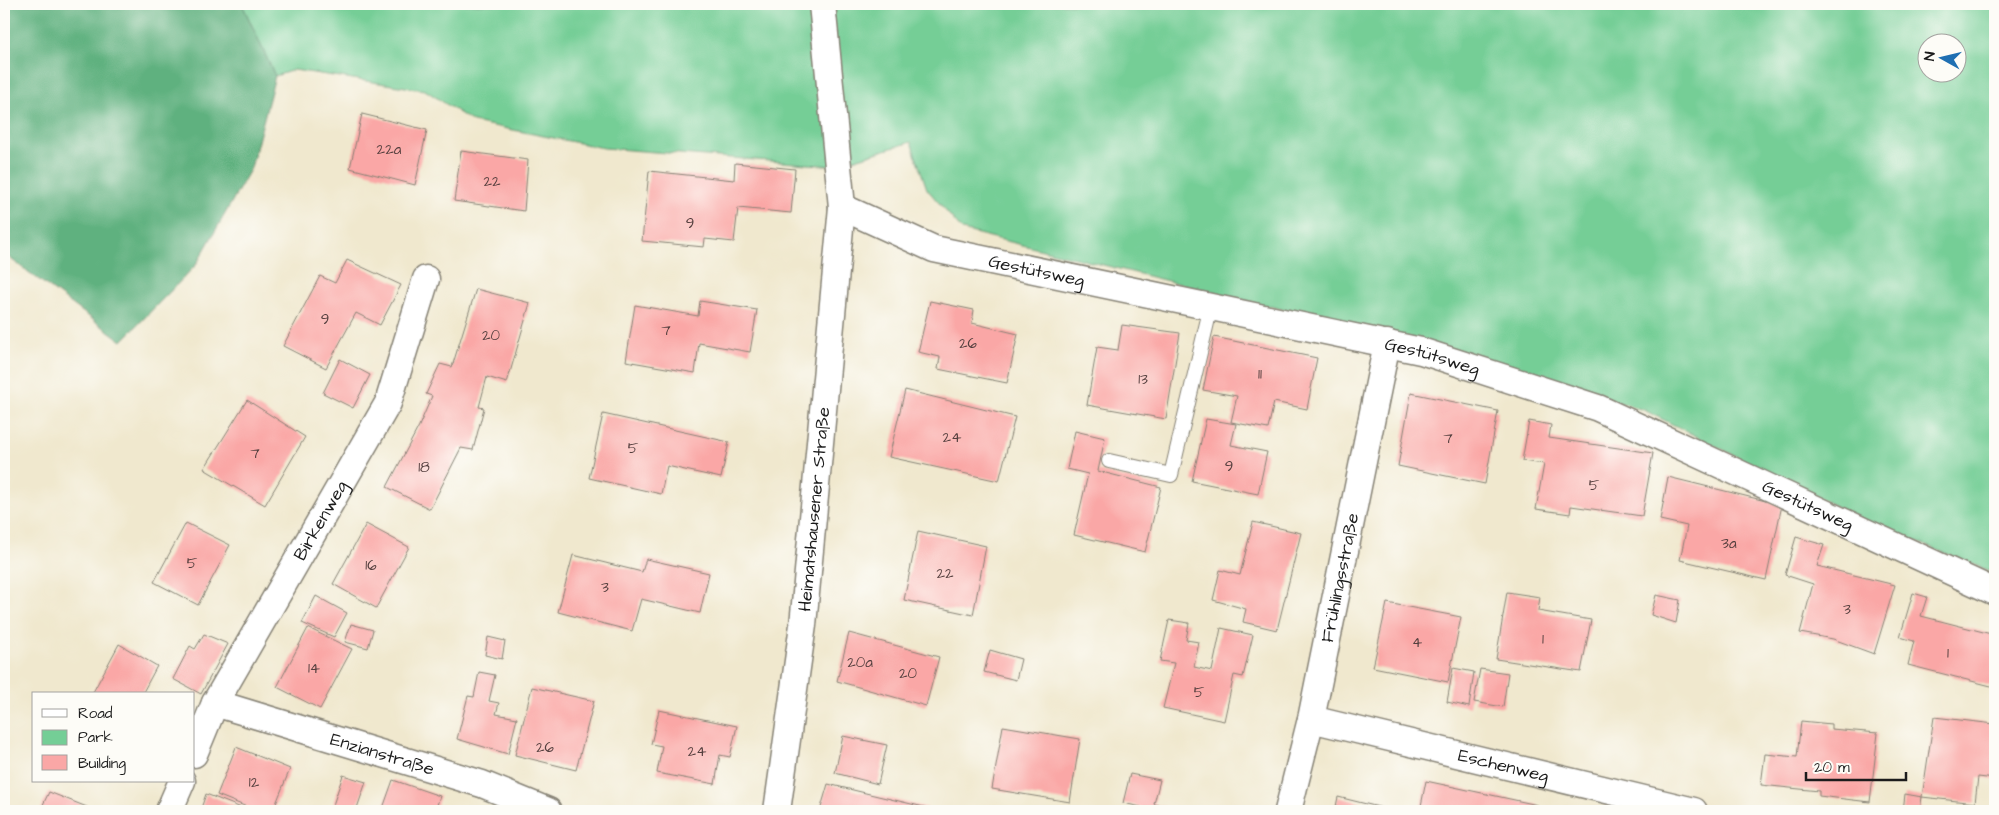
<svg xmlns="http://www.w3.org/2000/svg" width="1999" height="815" font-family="'Architects Daughter',sans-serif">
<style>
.green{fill:#74ce96;stroke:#487559;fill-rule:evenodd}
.forest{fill:#5fb17f;stroke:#3e664e}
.building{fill:#faa7a6}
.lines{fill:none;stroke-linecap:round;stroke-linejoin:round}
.service-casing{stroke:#868275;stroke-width:16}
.minor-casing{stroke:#868275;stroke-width:29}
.service{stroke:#fff;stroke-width:14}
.minor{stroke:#fff;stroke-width:26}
.labels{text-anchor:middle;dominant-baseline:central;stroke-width:4;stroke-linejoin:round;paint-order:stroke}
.number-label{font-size:15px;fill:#543f3e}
.street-label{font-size:18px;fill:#1c1c1c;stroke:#fdfcf7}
</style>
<rect width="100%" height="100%" fill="#fdfcf7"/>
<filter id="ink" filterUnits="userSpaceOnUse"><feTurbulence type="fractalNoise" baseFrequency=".02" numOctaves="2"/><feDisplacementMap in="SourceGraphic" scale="10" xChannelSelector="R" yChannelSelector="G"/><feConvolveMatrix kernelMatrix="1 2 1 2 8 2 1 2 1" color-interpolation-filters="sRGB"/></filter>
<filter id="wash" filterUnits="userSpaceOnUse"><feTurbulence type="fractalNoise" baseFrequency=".0096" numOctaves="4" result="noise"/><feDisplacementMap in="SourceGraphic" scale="20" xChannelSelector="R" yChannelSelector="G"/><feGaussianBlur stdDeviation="1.12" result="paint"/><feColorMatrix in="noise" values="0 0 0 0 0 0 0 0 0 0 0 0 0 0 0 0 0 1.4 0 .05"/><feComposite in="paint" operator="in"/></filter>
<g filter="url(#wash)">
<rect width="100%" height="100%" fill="#f0e8ce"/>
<path class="green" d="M242,4h1753v569l-124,-49 -227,-114 -214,-64 -468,-116 -35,-41 -16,-47 -78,24 -229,-18 -131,-26 -48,-32 -131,-20 -19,6zM1926,42h30v30h-30z"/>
<path class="forest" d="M4,4h238l33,72 -24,92 -55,97 -74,76 -118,-87z"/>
<g id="blocks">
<path class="building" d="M362,114l65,16 -12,55 -65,-17z
M461,151l67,9 -4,51 -70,-10z
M735,163l60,6 -4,44 -53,-5 -4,34 -29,-3 -1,8 -62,-6 7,-70 85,9z
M347,260l54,25 -21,40 -24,-12 -30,55 -43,-22 37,-70 15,7z
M476,289l54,14 -23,80 -20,-6 -8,30 5,1 -11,42 -12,-2 -31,61 -43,-22 32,-61 13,-30 -6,-2 14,-30 12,3z
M700,301l57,9 -7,42 -51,-9 -4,30 -69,-12 9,-56 63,11z
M930,301l44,9 -2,13 46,11 -11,49 -69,-14 2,-12 -22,-5z
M1122,325l58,8 -14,86 -79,-14 10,-58 21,3z
M1214,337l103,21 -10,51 -33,-7 -6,27 -37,-7 6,-26 -34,-6z
M340,359l30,16 -17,33 -30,-15z
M905,390l110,27 -16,64 -110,-24z
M1411,393l87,18 -13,73 -87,-18z
M247,400l58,37 -40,68 -61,-36z
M603,414l126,28 -8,36 -54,-12 -6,28 -72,-16z
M1206,419l30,5 -5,21 36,7 -9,42 -66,-13z
M1529,421l22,4 -2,13 104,15 -11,63 -71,-10 -1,8 -34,-5 8,-45 -22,-3z
M1075,431l30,7 -7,33 63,16 -16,65 -71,-17 14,-61 -21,-5z
M1668,477l114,28 -16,75 -86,-20 7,-34 -27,-6z
M1253,522l48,11 -24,97 -34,-8 3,-13 -33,-9 7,-30 20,5z
M186,523l44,22 -32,60 -44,-23z
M366,524l43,23 -33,61 -43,-24z
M918,531l68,15 -13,69 -69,-15z
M1796,537l28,8 -7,21 78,19 -21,69 -41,-15 -33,-6 13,-49 -28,-9z
M573,555l69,17 4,-13 63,14 -9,40 -59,-14 -9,32 -74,-19z
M1507,592l33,5 -2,14 53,9 -10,52 -85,-13z
M1913,593l14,4 -6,19 74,19v52l-87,-22 6,-24 -14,-4z
M1656,595l24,5 -4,23 -25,-8z
M316,596l31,17 -13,24 -32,-14z
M1387,603l74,14 -13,65 -75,-15z
M1169,620l20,3 -3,17 13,2 -5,25 18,4 9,-43 32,7 -10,42 -9,-2 -10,46 -61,-13 11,-45 -14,-2z
M351,624l22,6 -5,18 -23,-6z
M308,628l44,21 -32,60 -43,-22z
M849,633l90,24 -13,49 -89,-25z
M204,634l24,10 -27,50 -28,-15 17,-33 5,3z
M488,637l17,4 -3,18 -17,-4z
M119,644l38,22 -15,28h-50z
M990,650l31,9 -5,21 -32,-8z
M1453,668l21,4 -5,35 -22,-5z
M1480,669l28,4 -5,34 -29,-5z
M479,672l16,3 -6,26 10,2 -3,11 21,4 -9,36 -51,-15 11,-43 6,1z
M532,687l62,14 -18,69 -61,-15z
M659,710l78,16 -7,31 -10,-2 -5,29 -58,-11 5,-27 -11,-2z
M1934,717l61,7v55l-17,-2 -3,26 -53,-6z
M1801,721l30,3v5l47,4 -8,69 -51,-6v-5l-58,-6 4,-31 32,3z
M1003,726l77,13 -10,63 -78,-13z
M843,736l44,9 -9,39 -43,-11z
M236,747l54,22 -17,42h-16l-40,-16z
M1130,774l30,6 -6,24 28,7h-42l1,-4 -18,-4z
M343,775l23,7 -10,29h-25z
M393,780l47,16 -5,15h-53z
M1426,781l112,24 -1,6h-117z
M828,784l100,24v3h-108z
M49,792l48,19h-57z
M206,794l43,17h-49z
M1905,794l17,3 -2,14h-17z
M1338,797l57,14h-60z"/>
</g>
</g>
<g filter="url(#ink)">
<use href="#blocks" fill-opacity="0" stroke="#868275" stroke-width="1"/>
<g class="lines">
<g class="service-casing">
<path id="service" d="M1109,461l62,14 40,-169"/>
</g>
<g class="minor-casing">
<g id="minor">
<path id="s1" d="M842,207l92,42 487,102 177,57 397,184"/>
<path id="s2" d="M215,703l267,81 66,27"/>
<path id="s3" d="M1311,719l383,92"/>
<path id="s4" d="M194,754l21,-51 173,-300 38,-124"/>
<path d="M169,811l13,-30"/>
<path id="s5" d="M777,811l26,-186 39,-418 -20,-203"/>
<path id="s6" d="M1288,811l23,-92 76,-376"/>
</g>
</g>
<use href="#service" class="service"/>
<use href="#minor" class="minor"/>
</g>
</g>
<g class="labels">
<g class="number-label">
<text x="389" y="149">22a</text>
<text x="492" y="181">22</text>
<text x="690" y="223">9</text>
<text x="325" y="319">9</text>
<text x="666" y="330">7</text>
<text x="491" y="335">20</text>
<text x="968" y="343">26</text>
<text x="1260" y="374">11</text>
<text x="1143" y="379">13</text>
<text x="952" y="437">24</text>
<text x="1448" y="438">7</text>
<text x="633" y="448">5</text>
<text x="255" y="453">7</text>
<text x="1229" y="466">9</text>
<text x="424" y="467">18</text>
<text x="1594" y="485">5</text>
<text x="1729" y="543">3a</text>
<text x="192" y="563">5</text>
<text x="371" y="565">16</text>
<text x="945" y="573">22</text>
<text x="605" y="587">3</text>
<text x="1847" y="609">3</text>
<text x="1543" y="639">1</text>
<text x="1417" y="642">4</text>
<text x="1948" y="653">1</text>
<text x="860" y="662">20a</text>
<text x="314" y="668">14</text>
<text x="908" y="673">20</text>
<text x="1199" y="692">5</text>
<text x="545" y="747">26</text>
<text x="697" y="751">24</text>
<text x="254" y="782">12</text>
</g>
<g class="street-label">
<text stroke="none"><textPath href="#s1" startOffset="206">Gestütsweg</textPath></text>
<text stroke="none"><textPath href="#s1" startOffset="611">Gestütsweg</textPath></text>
<text stroke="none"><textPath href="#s1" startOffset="1016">Gestütsweg</textPath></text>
<text stroke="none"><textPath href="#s5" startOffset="304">Heimatshausener Straße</textPath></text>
<text stroke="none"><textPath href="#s4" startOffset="266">Birkenweg</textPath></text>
<text stroke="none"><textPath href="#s6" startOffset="239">Frühlingsstraße</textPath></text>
<text stroke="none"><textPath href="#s2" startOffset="175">Enzianstraße</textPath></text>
<text stroke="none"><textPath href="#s3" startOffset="198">Eschenweg</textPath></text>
</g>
</g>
<rect width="1999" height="815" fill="none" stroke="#fdfcf7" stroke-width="20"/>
<rect x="32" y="692" width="162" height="90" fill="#fdfcf7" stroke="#a3a29f"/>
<rect x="42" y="709" width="25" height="8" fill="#ffffff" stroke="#a3a29f"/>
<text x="78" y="718" font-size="15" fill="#1c1c1c">Road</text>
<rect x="42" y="730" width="25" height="15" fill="#74ce96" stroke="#a3a29f"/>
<text x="78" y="742" font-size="15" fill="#1c1c1c">Park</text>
<rect x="42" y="755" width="25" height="15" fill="#faa7a6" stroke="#a3a29f"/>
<text x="78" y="768" font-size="15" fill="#1c1c1c">Building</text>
<g transform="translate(1942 58) rotate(278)"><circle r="24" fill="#fdfcf7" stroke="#a3a29f"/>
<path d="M0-4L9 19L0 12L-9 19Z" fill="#1f6fb2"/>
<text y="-8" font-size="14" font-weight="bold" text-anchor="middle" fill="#1c1c1c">N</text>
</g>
<path d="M1806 772v8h100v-8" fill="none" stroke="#1c1c1c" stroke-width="2.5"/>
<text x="1814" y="772" font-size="15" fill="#1c1c1c" stroke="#fdfcf7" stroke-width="4" paint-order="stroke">20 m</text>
</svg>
